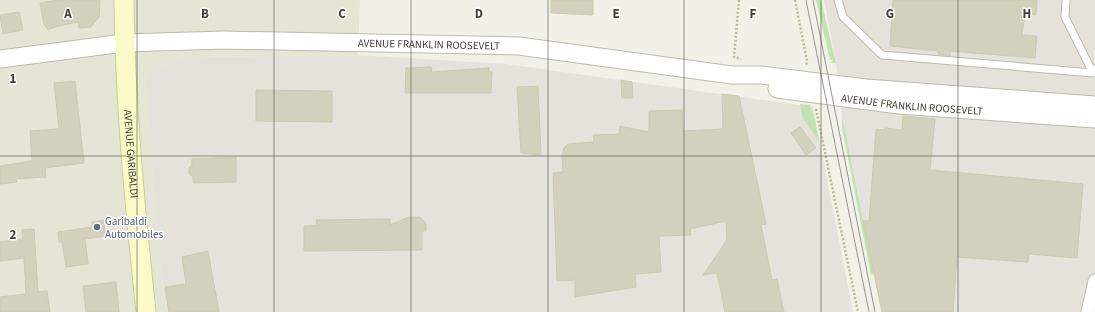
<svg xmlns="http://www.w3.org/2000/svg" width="1095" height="312" font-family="'Source Sans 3',sans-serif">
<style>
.residential{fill:#e5e4d5}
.industrial{fill:#e4e2db}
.green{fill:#c0e3b2}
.building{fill:#d3d0bd;stroke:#cdc9b1}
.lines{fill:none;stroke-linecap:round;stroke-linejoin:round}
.service-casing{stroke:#bdbbaa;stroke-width:9}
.minor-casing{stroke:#bdbbaa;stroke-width:15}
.tertiary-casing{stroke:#bdbbaa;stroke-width:19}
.secondary-casing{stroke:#cbcb97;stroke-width:21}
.path{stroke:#bdba9c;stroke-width:2.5;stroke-dasharray:2 2;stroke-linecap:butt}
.service{stroke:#fff;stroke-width:7}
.minor{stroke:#fff;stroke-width:13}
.tertiary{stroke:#fff;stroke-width:17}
.secondary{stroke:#f9fac8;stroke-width:19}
.tram{stroke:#959595;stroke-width:1}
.grid{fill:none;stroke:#444236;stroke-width:1;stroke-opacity:0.55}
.service-dot{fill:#5c6f8a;stroke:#fff;stroke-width:1.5}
.labels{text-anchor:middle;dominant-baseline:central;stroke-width:3;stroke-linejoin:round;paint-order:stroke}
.street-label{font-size:11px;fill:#444236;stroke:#fff}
.service-label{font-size:11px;fill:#4e5e75;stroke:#fff;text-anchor:start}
.grid-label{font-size:13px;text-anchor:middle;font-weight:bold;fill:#444236;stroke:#fff;stroke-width:3;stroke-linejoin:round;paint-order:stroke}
</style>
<rect width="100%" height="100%" fill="#f2f1e7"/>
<path class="residential" d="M0,0h360l-2,55 -171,2 -42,19 14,181 8,55h-167z"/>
<path class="industrial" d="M824,0h271v312h-213l-40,-196 -6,-54z
M358,55l148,9 307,43 40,205h-686l-8,-55 -14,-181 42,-19z"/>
<path class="green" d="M816,0h5l15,63h-5l2,-4 -3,1z
M800,104l10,1 5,15 4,21 -16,-22z
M842,116l32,158 -3,1 -29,-148z"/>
<path class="building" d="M57,0h43l-1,17 -8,10 -12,1 -1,-6 -23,5 -7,3 -4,-6 -4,-21z
M551,0h42v15l-42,-2z
M893,0h144l-1,15 -11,-1 -3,21 15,1 -2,22 -85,-7v5l-12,-2v-3l-48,-5z
M19,12l4,18 -20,4 -3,-19z
M431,67l1,5 57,-4v4h3l-1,21h-86l1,-25z
M621,80l11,2 1,16h-11z
M75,81l9,82 -39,5 1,9 -30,2 1,3 -17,2v-18l32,-5 -2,-30 29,-2 -5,-46z
M538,86l3,69 -20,-2 -4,-66z
M256,90l76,1v31l-76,-1z
M722,94l17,2 27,128 -5,1 11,55 5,-1 7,33h-59l-8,-39 -14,2 24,-35 -1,-19 -36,8 1,6 -32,1 2,36 -26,2 1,13 -61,10v-17l-18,1 -4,-108 10,-1 -1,-16 2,-8 4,-4 26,-2 -1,-7 26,-1 1,-8 29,6v-21l33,-1 1,21 40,-2z
M903,116l32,3 -5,51 153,14 -6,74 -48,-4 -1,8 -71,-5 -4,55h-71l-19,-91h6l7,-92 8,1 1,-2 17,2z
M800,127l16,21 -10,7 -15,-22z
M236,157v25l-43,1v-6l-4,-3v-6l3,-3v-6z
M409,217h11l6,6v8h-4v19l-118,1v-25l13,-1 -1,-5 74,-1v6z
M103,220l3,16 -21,3 3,25 -22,3 -4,-25h-3l-1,-10 34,-5v-5z
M34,229l4,63 9,-1 3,21h-50v-15l26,-3 -2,-36 -24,3v-19l23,-3 -1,-9z
M208,251l11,61h-50l-4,-25 21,-3 -4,-27z
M116,282l3,30h-33l-3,-26z"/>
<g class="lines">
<g class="service-casing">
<path id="service" d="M838,0l5,17 39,38 211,18 2,-4
M1066,0l-1,17 28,56"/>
</g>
<g class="minor-casing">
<path id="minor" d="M1088,312l7,-31"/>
</g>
<g class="tertiary-casing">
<g id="tertiary">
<path id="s1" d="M0,59l124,-16 100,-3 295,6 213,29h29l105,13 229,17"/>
<path id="s2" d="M777,89l122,16 196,14"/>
</g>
</g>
<g class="secondary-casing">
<g id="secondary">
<path id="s3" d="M124,0c1,104 11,208 22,312"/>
</g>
</g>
<path class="path" d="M739,0l-5,57 7,2
M795,0l12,61 -1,5
M816,109l42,203"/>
<use href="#service" class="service"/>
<use href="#minor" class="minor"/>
<use href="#tertiary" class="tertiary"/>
<use href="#secondary" class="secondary"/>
<path class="tram" d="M806,0l63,312
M813,0l62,312"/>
</g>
<path class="grid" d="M137,0v312M274,0v312M411,0v312M548,0v312M684,0v312M821,0v312M958,0v312M0,156h1095"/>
<circle class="service-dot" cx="97" cy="227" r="4"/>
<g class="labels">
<g class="street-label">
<text stroke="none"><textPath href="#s1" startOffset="430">AVENUE FRANKLIN ROOSEVELT</textPath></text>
<text stroke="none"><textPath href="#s2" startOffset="136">AVENUE FRANKLIN ROOSEVELT</textPath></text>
<text stroke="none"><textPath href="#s3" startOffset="154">AVENUE GARIBALDI</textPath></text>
</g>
<g class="service-label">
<text x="105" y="221">Garibaldi<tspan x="105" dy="13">Automobiles</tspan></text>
</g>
</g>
<g class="grid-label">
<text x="68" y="18">A</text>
<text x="205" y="18">B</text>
<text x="342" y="18">C</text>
<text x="479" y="18">D</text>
<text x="616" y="18">E</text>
<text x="753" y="18">F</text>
<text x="890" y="18">G</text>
<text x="1027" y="18">H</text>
<text x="13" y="83">1</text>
<text x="13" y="239">2</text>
</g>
</svg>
